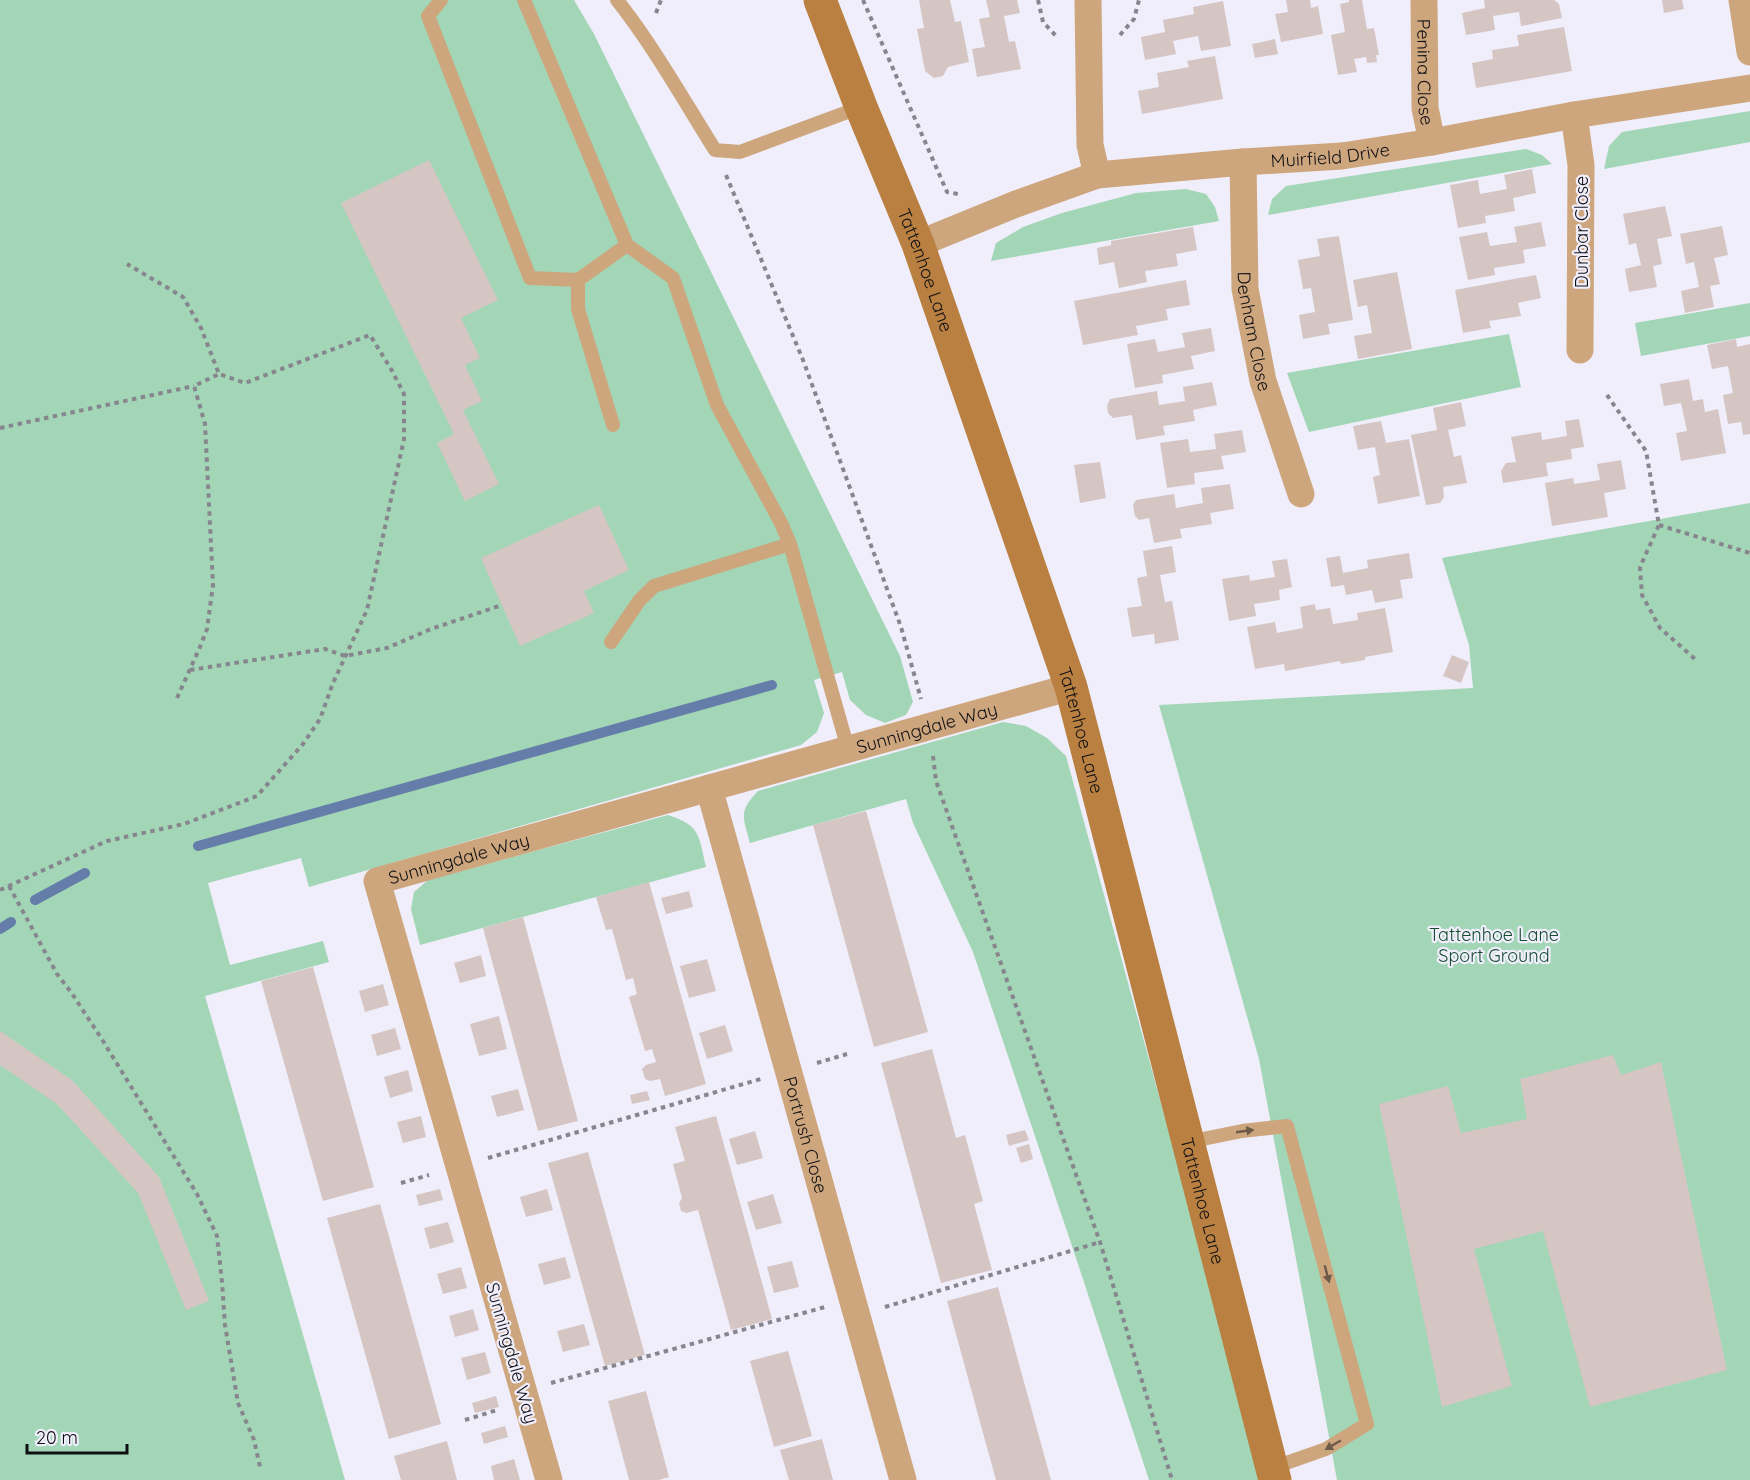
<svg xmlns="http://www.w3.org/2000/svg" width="1750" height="1480" font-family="Quicksand,sans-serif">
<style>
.green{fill:#a2d6b6}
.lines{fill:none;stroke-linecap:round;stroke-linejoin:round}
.stream{stroke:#657da9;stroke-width:10}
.building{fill:#d5c6c4}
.path{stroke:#87868e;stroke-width:4;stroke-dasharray:4.5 4.5;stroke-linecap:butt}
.lane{stroke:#cda67e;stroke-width:14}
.street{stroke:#cda67e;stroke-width:27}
.secondary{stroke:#b98041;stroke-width:33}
.oneway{fill:#6e5a48}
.labels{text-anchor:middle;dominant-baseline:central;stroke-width:4.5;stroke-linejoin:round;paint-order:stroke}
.street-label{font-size:18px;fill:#0f0f13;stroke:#f0eefb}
.park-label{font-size:18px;fill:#164d31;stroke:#f0eefb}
</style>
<rect width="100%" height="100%" fill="#f0eefb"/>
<path class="green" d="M0,0h574l20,34 306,622 13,46 -7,13 -21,8 -19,-8 -16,-15 -8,-28 -28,8 10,33 -7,19 -16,13 -492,142 -8,-29 -93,25 22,82 93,-24 6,21 -124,34 140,484h-345z
M1750,111v31l-146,27 5,-23 13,-14z
M1526,149l16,6 10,9 -284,51 4,-16 14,-13z
M1186,189l20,5 9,13 4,14 -228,40 5,-18 27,-16 39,-14 74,-20z
M1750,303v33l-109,20 -6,-33z
M1509,334l12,53 -212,45 -22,-59z
M1750,503v977h-413l-78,-421 -100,-354 314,-17 -4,-43 -27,-87z
M1003,722l23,4 21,12 19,18 198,724h-115l-71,-216 -105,-312 -60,-129 -7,-24 -156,44c-7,-26 -12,-31 8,-52z
M668,815c33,10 31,22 38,52l-286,78 -9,-36 3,-17 14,-12z"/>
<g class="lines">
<path class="stream" d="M198,846l574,-161
M35,900l50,-27
M0,929l11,-7"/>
</g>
<path class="building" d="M919,0h31l5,22 6,-1 8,41 -21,5 -5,9 -9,2 -9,-7 -8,-42 7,-1z
M986,0h31l3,13 -16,3 5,26 6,-1 6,28 -44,8 -5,-28 13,-2 -6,-28 11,-2z
M1286,0h24l1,8 7,-2 5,28 -42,8 -6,-28 13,-2z
M1349,0h13l5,29 7,-1 5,27h-3l1,7 -10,1 -1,-6 -12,2 3,13 -19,3 -7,-40 14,-3 -5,-28 9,-2z
M1484,0h70l5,4 3,14 -41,8 -2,-14 -26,4 2,14 -29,5 -4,-22 23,-5z
M1662,0h20l2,9 -20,4z
M1223,1l8,45 -30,5 -3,-15 -25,5 3,13 -31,6 -4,-23 24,-5 -2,-12 31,-6 -1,-7z
M1564,27l8,44 -96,17 -4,-25 21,-4 -1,-9 27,-4 -2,-11z
M1275,39l3,15 -23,4 -3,-14z
M1215,56l8,43 -81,15 -4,-23 21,-4 -2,-14 32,-6 -2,-6z
M429,160l69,140 -37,18 19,40 -15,7 17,36 -19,9 36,74 -34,17 -28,-58 17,-9 -113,-231z
M1532,169l4,24 -23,5 2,13 -30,5 1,7 -28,5 -8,-43 28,-5 2,14 27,-5 -3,-14z
M1665,206l7,30 -15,3 5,25 -9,2 4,21 -28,5 -4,-23 16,-4 -5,-22 -7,2 -6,-31z
M1541,222l5,24 -23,4 2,13 -31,5 1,7 -27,5 -9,-43 28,-5 3,14 27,-4 -3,-15z
M1722,226l6,29 -14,3 6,26 -10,2 4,21 -29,6 -4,-22 18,-4 -5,-25 -8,2 -6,-30z
M1193,227l4,23 -21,4 2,12 -33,5 2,11 -28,6 -5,-26 -15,3 -2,-17 14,-3v-4z
M1339,236l14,84 -25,4 2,10 -27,5 -4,-24 16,-3 -4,-24 -8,1 -5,-29 22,-4 -3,-17z
M1397,272l15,77 -54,10 -4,-23 18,-3 -5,-28 -9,2 -5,-27z
M1536,275l5,23 -23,5 3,13 -32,5 2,7 -28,5 -8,-43z
M1186,280l4,25 -24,4 2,11 -32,6 2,9 -55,10 -9,-44z
M1211,328l4,23 -24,5 3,13 -32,6 1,8 -28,5 -8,-44 28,-5 3,13 27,-5 -3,-14z
M1736,339l1,8 13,-3v90l-7,1 -2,-13 -13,2 -5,-29 10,-2 -5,-27 -16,3 -5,-24z
M1689,379l4,22 10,-2 2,13 13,-3 8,44 -45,8 -5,-28 11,-2 -6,-28 -17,3 -4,-22z
M1212,382l5,23 -24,5 2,11 -32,5 2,9 -29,5 -4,-25 -19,3 -5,-5 -1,-7 3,-7 47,-8 2,14 26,-4 -2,-14z
M1461,402l5,24 -18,4 6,27 7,-2 6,28 -24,4 1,10 -4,6 -14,2 -15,-70 26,-5 -4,-22z
M1579,419l5,28 -13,2 1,10 -26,4 2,13 -45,7 -2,-12 5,-8 10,-1 -5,-25 30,-5 1,8 25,-4 -2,-15z
M1381,421l5,22 23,-4 11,57 -42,8 -5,-27 7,-2 -5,-28 -17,3 -5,-24z
M1242,430l4,22 -25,4 3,13 -30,4 1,11 -28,4 -7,-45 28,-4 2,13 26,-3 -2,-15z
M1621,460l5,29 -22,4 4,24 -56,9 -7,-43 28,-5 1,6 26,-4 -3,-16z
M1100,462l6,36 -26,5 -6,-38z
M1230,484l4,25 -24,4 2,11 -32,5 2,9 -28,5 -5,-25 -10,2 -4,-4 -2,-11 3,-5 38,-6 2,14 27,-5 -2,-15z
M599,505l30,65 -45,21 10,22 -74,33 -39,-88z
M1172,546l4,26 -16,3 5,27 7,-1 7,39 -24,4 -1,-10 -22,3 -5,-29 15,-2 -5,-28 10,-2 -4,-25z
M1409,553l4,25 -13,2 3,18 -28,5 -3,-13 -26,5 -2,-10 -13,2 -5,-29 14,-2 3,17 25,-5 -1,-8z
M1287,559l5,28 -13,3 1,10 -26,4 2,12 -27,5 -7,-42 27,-4 1,6 25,-4 -3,-16z
M1315,604l1,6 14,-2 3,16 25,-4 -1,-7 28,-5 8,44 -28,5v3l-24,4 -1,-3 -55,10 -1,-7 -29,5 -8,-42 28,-5 2,11 26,-5 -3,-21z
M1452,655l17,7 -8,21 -18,-7z
M866,811l62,221 -54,15 -61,-222z
M649,882l57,202 -41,12 -5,-17 -10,2 -5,-2 -3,-10 4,-4 10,-3 -4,-13 -7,2 -16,-54 8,-3 -4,-16 -7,2 -14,-51 -6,1 -10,-33z
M689,891l4,16 -27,7 -5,-16z
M523,917l55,204 -40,10 -55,-203z
M481,955l5,21 -26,7 -6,-20z
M707,959l9,32 -27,7 -9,-32z
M313,967l61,220 -51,14 -62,-220z
M383,984l6,21 -24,7 -6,-21z
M499,1016l8,33 -28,7 -9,-32z
M725,1025l8,26 -26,8 -8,-26z
M395,1028l6,21 -24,7 -6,-21z
M0,1031l72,49 87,97 50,124 -23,9 -48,-117 -81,-89 -57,-39z
M932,1049l24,89 9,-3 18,66 -9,3 18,66 -51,13 -60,-220z
M1613,1055l8,20 40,-13 66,308 -137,37 -47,-176 -69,18 38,137 -70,21 -63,-303 69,-18 13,47 66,-14 -7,-40z
M408,1070l5,21 -23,7 -6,-21z
M518,1089l6,21 -27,7 -6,-21z
M647,1091l3,9 -18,4 -2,-9z
M421,1116l5,21 -23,6 -6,-21z
M716,1116l56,203 -41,11 -33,-120 -12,3 -5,-2 -2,-8 3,-5 -9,-34 12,-3 -10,-34z
M1025,1130l4,10 -20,6 -3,-11z
M755,1131l8,27 -26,7 -8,-26z
M1029,1144l4,15 -12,4 -5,-15z
M588,1152l57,203 -40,11 -57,-203z
M440,1189l3,11 -24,6 -3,-11z
M547,1189l6,21 -27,7 -6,-20z
M773,1194l9,29 -26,7 -9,-28z
M380,1204l61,220 -52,15 -62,-221z
M448,1222l6,20 -24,7 -6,-21z
M565,1257l6,21 -27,7 -6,-21z
M792,1261l7,26 -25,6 -7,-26z
M461,1267l6,21 -24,6 -6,-20z
M998,1287l18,66 35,127h-55l-13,-47 -36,-132z
M473,1309l6,21 -24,7 -6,-21z
M584,1324l6,21 -27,7 -6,-21z
M788,1351l24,85 -38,11 -24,-86z
M485,1352l6,21 -24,7 -6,-22z
M646,1391l23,86 -10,3h-30l-21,-79z
M496,1396l3,11 -24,6 -3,-10z
M505,1426l3,11 -24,7 -3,-11z
M822,1439l11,41h-44l-9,-30z
M447,1441l10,39h-56l-7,-24z
M514,1459l6,21h-26l-3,-14z"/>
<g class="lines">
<path class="path" d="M863,0l84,192 11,2
M1038,0l5,22 15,16
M656,13l5,-13
M1120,35l14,-16 5,-19
M726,175l77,185 98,267 20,72
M1607,395l39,56 13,74 -19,42 2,28 18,33 36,32
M0,428l194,-42
M1659,525l91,28
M190,670l135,-21 20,7 42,-8 44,-19 71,-24
M177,698l23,-51 7,-18 6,-44 -8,-161 -11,-38 25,-12
M933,756l3,25 164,461 72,238
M9,886l48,88 14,18 32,49 94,153 20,42 5,46 3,43 13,78 16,37 6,27
M0,890l107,-49 77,-17 73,-28 46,-52 17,-25 13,-36 34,-73 37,-171v-45l-13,-25 -21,-34 -125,48 -26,-9 -18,-46 -18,-31 -56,-33
M817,1063l30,-9
M488,1158l273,-79
M401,1183l28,-8
M885,1307l215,-65
M551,1383l274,-76
M465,1420l32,-10"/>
<path class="lane" d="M441,0l-13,16 102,262 48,2 49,-35
M524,0l103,245 46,33 44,127 64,118 9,21 58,205
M617,0c37,47 66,99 98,150l25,2 121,-45
M578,280v29l35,116
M611,642l28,-41 15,-15 136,-42
M1188,1142l54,-11 45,-5 80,298 -41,25 -54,19"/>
<g class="street">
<path d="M1088,0l2,145 7,30"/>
<path id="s1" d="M1424,0l1,108 7,34"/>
<path d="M1742,0l8,52"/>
<path d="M1574,115l7,50 -1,185"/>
<path id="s2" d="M1243,162l2,127 18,92 38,113"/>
<path id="s3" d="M918,244l98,-40 81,-29 146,-13 99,-6 90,-14 142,-27 176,-27"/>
<path id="s4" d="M709,788l194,692"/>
<path id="s5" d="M549,1480l-172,-599 694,-194"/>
</g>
<path class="secondary" id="s6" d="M820,0l41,107 57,137 153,443 204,793"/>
</g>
<defs><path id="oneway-solid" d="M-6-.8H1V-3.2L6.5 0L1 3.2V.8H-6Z" transform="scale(1.5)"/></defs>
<g class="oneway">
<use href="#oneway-solid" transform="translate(1245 1131) rotate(-8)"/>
<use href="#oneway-solid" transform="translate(1327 1274) rotate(75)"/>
<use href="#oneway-solid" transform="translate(1333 1445) rotate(150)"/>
</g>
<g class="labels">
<g class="street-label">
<text stroke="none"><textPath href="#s1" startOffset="72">Penina Close</textPath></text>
<text stroke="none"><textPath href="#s3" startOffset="426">Muirfield Drive</textPath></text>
<text transform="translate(1581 232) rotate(-90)">Dunbar Close</text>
<text stroke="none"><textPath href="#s6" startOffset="290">Tattenhoe Lane</textPath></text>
<text stroke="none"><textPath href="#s2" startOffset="170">Denham Close</textPath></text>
<text stroke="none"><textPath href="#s5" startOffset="1194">Sunningdale Way</textPath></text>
<text stroke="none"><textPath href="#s6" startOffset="776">Tattenhoe Lane</textPath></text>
<text stroke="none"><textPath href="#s5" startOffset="708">Sunningdale Way</textPath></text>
<text stroke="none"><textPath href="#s4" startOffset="360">Portrush Close</textPath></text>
<text stroke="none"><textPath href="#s6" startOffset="1262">Tattenhoe Lane</textPath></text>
<text transform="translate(512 1353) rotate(74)">Sunningdale Way</text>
</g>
<g class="park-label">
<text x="1494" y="934">Tattenhoe Lane<tspan x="1494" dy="21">Sport Ground</tspan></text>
</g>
</g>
<path d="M27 1444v9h100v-9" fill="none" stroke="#0f0f13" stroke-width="3"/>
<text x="36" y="1444" font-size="18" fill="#0f0f13" stroke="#f0eefb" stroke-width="4.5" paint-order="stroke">20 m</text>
</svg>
